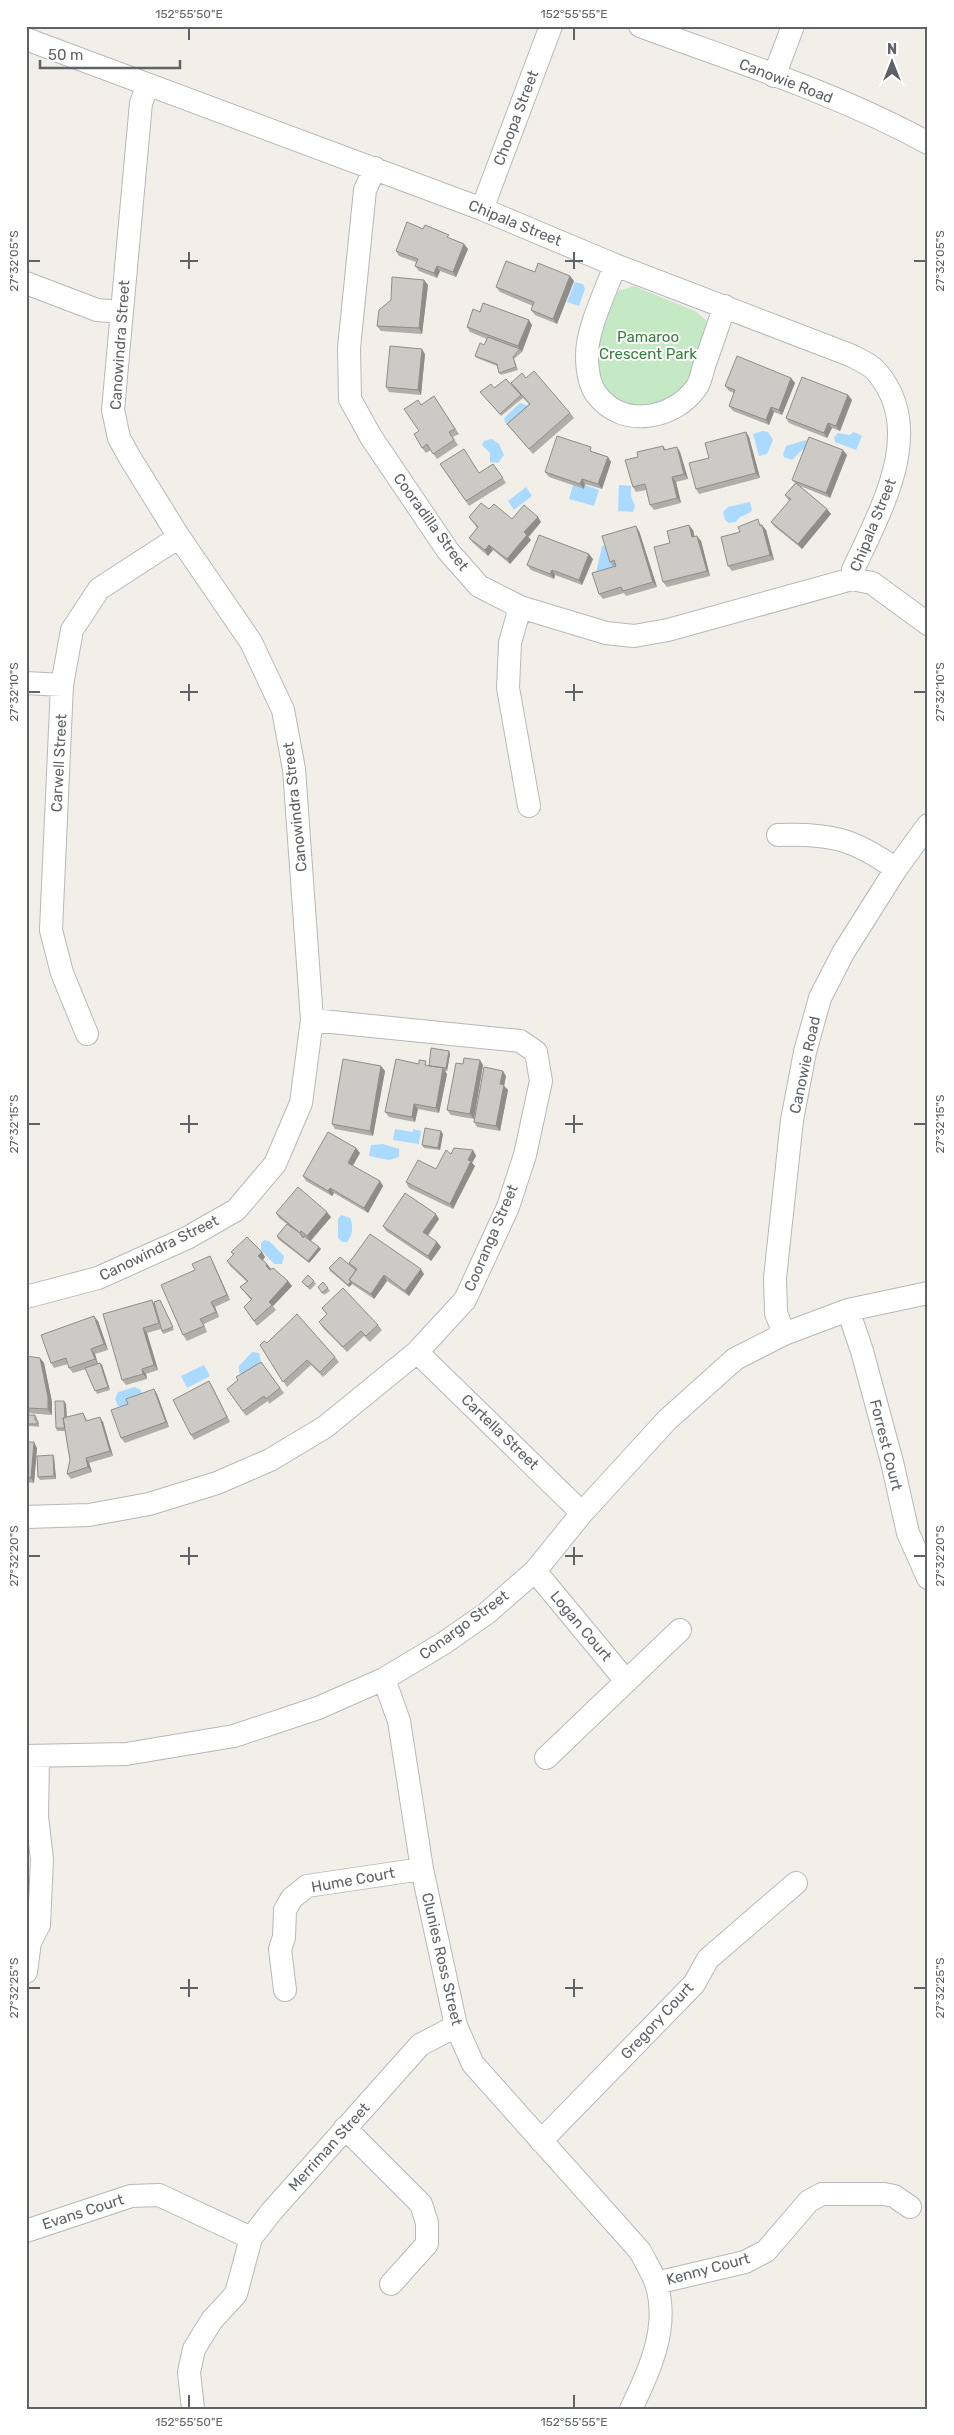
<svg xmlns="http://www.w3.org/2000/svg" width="954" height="2435" font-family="Rubik,sans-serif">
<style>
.green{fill:#c5e8c5}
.water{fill:#aadaff}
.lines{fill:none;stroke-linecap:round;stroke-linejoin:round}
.minor-casing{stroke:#b5b8bc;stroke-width:24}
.minor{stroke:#fff;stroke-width:22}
.wall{fill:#afaea9}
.shaded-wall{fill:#8f8d8a}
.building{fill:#cccac5;stroke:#8f8d8a}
.ticks{fill:none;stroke:#5f6368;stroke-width:2}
.labels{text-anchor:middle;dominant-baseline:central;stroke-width:4;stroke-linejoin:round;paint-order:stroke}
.street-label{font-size:15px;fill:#5f6368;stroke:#fff}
.park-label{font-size:15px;fill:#348238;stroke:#fff}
.neatline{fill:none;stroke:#5f6368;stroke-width:2}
.ticks-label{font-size:12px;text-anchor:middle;fill:#5f6368}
</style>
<rect width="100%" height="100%" fill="#f1efe8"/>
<path class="green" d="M634,286l61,25 12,10c-2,21 -19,70 -37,81 -9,6 -28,5 -39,7l-28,-18 -7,-35 4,-26 15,-38z"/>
<path class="water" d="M575,282l8,2 2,5 -6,17 -12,-4z
M520,403l6,2 1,3 -17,17h-4l-2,-7z
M763,431l5,1 5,8 -6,14 -8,2 -6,-22z
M854,432l8,4 -6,14 -21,-8 -1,-5 4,-4 11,2z
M492,439l7,5 5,11 -6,8 -8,-1v-9l-8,-8 2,-4z
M806,440l2,3 -3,7 -2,-1 -11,11 -8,-3 -1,-3 3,-8z
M573,485l11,4 1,-4 14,5 -5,16 -25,-7z
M619,485l12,1v10l4,10 -2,6 -15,-1z
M526,487l6,9 -18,14 -6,-9z
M750,502l2,8c-4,6 -12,4 -16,12l-7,1 -4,-3 -2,-8 5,-5z
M607,545l7,22 -18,6 6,-27z
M395,1129l18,3v-3l8,2 -2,13 -26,-4z
M383,1144l16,5v8l-10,3 -20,-4 2,-11z
M341,1215l9,3c4,7 2,19 -3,24h-5l-4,-4v-19z
M264,1240l5,1 15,15 -2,8h-8l-13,-14v-7z
M252,1352l7,1 2,8 -18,14 -4,-3v-6z
M204,1365l6,11 -23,12 -6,-12z
M135,1387l6,3 1,6 -17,10h-7l-3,-7 3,-7z"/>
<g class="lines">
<g class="minor-casing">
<path id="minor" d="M640,26c97,36 197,67 288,117
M26,39l456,170 133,56 235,90c8,4 20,9 26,16 52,59 4,140 -23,199l-1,9
M774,76l19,-50
M375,168l-10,22 -16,158 1,51 21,38 77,114 31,35 41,21 86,26 28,3 34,-6 184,-51 20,4 56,41
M482,209l69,-183
M615,265c-9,26 -28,63 -28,90 0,13 2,30 10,40 26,34 77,24 99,-7 5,-6 6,-17 9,-25 7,-19 13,-38 20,-57
M26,283l71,27 23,2
M520,607l-10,36 -2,45 21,118
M26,683l36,2
M778,835c52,-2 76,4 118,34
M87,1034l-25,-61 -11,-43 11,-245 10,-55 27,-41 80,-52
M26,1297l72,-19 89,-40 49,-28 39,-46 26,-61 11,-83 -18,-251 -11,-59 -32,-68 -72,-105 -49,-79 -11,-20 -6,-28 28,-307 7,-18
M848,1310l14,41 30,111 16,71 20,45
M784,1334l-8,-21 -1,-35 17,-158 13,-68 15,-54 23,-45 53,-84 32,-44
M417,1352l165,161
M26,1517l63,-2 60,-11 68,-21 53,-23 55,-33 92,-75 48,-52 43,-93 17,-52 16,-74 -5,-29 -16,-11 -208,-21
M535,1571l91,110
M384,1679l15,42 23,148 34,157 17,38 167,187c5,10 12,21 16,32 14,43 -6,87 -25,126
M26,1756l100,-2 108,-18 84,-28 66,-29 60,-36 43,-30 48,-42 47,-58 85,-93 68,-61 49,-25 64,-24 80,-17
M546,1758l134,-128
M26,1972l4,-30 9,-17 3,-66 -5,-42 1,-60
M285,1990l-5,-41 4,-12 1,-27 7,-12 15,-12 115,-17
M345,2128l76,76 6,19v21l-36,40
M541,2141l153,-157 14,-25 88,-76
M26,2231l105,-35 28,-1 92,43
M656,2283l89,-21 21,-11 43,-50 13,-7h62l10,2 16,11
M193,2409l-4,-37 5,-23 18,-29 24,-26 15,-56 21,-27 148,-166 36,-19"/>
</g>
<use href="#minor" class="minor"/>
</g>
<path class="wall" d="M452,239l12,5 4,5 -12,28 -16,-6 -3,7 -18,-7 -4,-5 1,-4 -17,-6 -3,-5z
M535,272l35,4 4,5 -17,43 -22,-9 -4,-5 2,-4 -33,-14 -4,-5z
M424,280l4,5 -6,49 -41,-3 -4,-5z
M480,312l52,13 -10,27 -8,7 4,11 -17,5 -2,-2 -2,-7 -20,-8 -2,-2 9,-11 3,-6 -17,-7 -3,-5z
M425,354l-4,41 -32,-3 -3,-5z
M526,378l44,35 4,5 -41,36 -26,-30 22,-20 -6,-6 -22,18 -19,-22 12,-6 20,-1z
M791,378l4,5 -13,32 -8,-3 -5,13 -36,-14 -4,-5 5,-13 -5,-2 -4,-5z
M848,395l4,5 -12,31 -8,-3 -5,10 -38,-15 -3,-5z
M434,396l25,38 -6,3 5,8 -21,14 -6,-9 -5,3 -4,-5 -3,-17 2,-26z
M746,432l3,5 11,41 -61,16 -3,-5 13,-31z
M663,446l3,4 11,-3 3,5 8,27 -12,3 5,21 -27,7 -4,-5 -4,-15 -10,2 -3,-5 5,-30z
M595,452l13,5 3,5 -9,27 -17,-5 -1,5 -35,-12 -4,-5z
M847,455l-17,43 -30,-12 27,23 4,5 -29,35 -27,-22 -4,-5 18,-21 -4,-6 10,-12 -3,-3z
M440,464l39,9 14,-9 13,19 -37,23z
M489,509l23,10 29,3 -12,15 2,3 -21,24 -17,-14 -5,6 -15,-13 -4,-5 8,-10 -8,-11z
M761,524l5,6 8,30 -42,11 -4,-5 12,-34z
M693,530l1,7 7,4 9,35 -43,11 -4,-5 7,-39z
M639,531l18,56 -31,9 -2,-3 -21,6 -4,-5 14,-28 -3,-4z
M593,559l-11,26 -27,-10 -1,4 -23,-9 -4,-5z
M450,1054l-3,17h-2l2,3 -8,39 -21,-4 -3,13 -26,-5 -4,-5 44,-47z
M483,1065l-9,54 -23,-4 -4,-5z
M381,1066l4,5 -12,65 -38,-7 -3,-5z
M506,1076l-2,10 4,4 -8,41 -23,-4 -3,-5z
M443,1134l-3,16 -16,-2 -2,-3z
M473,1150l3,6 -4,7 3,3 -22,43 -44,-21 -3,-6 30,-13 15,-15z
M360,1153l-7,13 27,15 3,5 -15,27 -34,-20 -2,3 -26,-15 -3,-5z
M276,1213l55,4 -20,24 8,6 2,2 -12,14 -31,-24 -1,-3 10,-12 -8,-6z
M439,1219l-11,17 9,6 4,5 -10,14 -45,-30 -3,-5z
M231,1252h31l3,5 -2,3 8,9 -1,1 18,11 4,5 -19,20 3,4 -19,16 -13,-19 7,-7 -11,-13 7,-5 -17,-16 -3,-5 6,-6z
M213,1262l17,38 -15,7 4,10 -15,7 3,8 -20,9 -4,-6z
M349,1263l75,11 -15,22 -22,-15 -13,18 -22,-15 -3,3 -19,-16 -1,-3 22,-2z
M314,1281l2,3 -6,6 -8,-8z
M323,1282l7,9 -6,4 -6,-8z
M154,1302l7,1 13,27 -11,4 -2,-5 -14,4 11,37 -12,4 1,5 -21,6 -4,-5z
M322,1308l56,17 4,5 -12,12 -6,-6 -17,16 -24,-24 -4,-6 8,-7z
M98,1321l10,29 -13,4 3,9h2l2,2 8,25 -13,4 -11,-25 -13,4 -4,-5 -1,-4 -14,4 -3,-5z
M267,1343l68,14 4,5 -16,15 -12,-12 -24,22 -27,-42z
M26,1356l14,2 4,5 8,39v13l-26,-2z
M261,1362l23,31 -15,11 -1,-3 -22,15 -19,-27 11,-9z
M209,1381l3,5 18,36 -36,18 -3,-5z
M154,1389l3,5 12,33 -44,16 -4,-5 7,-34z
M66,1404l1,13 16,-4 4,7 16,2 10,34 -24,7 3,9 -21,7 -4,-5 3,-14 -5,-29h-8l-1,-3z
M35,1415l2,3v2l2,2v5l-10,-1 -2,16 10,6 -3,35 -8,-1v-65l1,1z
M54,1457l2,22 -16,1 -2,-3z"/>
<path class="shaded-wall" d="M464,244l4,5 -12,28 -3,-5z
M437,266l3,5 -3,7 -3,-5z
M570,276l4,5 -17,43 -4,-5z
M424,280l4,5 -6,49 -3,-6z
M529,320l3,5 -10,27 -4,-6z
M422,349l3,5 -4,41 -3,-5z
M791,378l4,5 -13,32 -3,-5z
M848,395l4,5 -12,31 -4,-5z
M771,407l3,5 -5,13 -3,-5z
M828,423l4,5 -5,10 -3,-5z
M746,432l3,5 11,41 -4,-5z
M677,447l3,5 8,27 -4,-5z
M843,450l4,5 -17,43 -4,-5z
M608,457l3,5 -9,27 -4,-5z
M672,477l4,5 5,21 -4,-5z
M582,479l3,5 -1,5 -4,-5z
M827,509l4,5 -29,35 -4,-5z
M538,517l3,5 -13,15 3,3 -21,24 -3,-5 17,-27z
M689,525l4,5 3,12 -4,-5z
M762,525l4,5 8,30 -4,-5z
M636,526l3,5 18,56 -4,-5z
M697,536l4,5 9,35 -3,-5z
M489,545l4,5 -5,6 -3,-6z
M589,554l4,5 -11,26 -3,-5z
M552,570l3,5 -1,4 -4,-5z
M449,1051l1,3 -3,17 -1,-3z
M480,1060l3,5 -9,54 -4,-5z
M381,1066l4,5 -12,65 -3,-5z
M443,1068l4,6 -8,39 -3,-5z
M503,1071l3,5 -2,10 4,4 -8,41 -4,-5 4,-42z
M414,1104l4,5 -3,13 -3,-5z
M441,1131l2,3 -3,16 -2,-2z
M356,1148l4,5 -9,15 -3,-5z
M473,1150l3,6 -4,7 3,3 -22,43 -3,-5 18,-44z
M380,1181l3,5 -15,27 -4,-5z
M330,1188l4,5 -2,3 -4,-5z
M327,1212l4,5 -21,24 -3,-5z
M436,1214l3,5 -13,18 -3,-5z
M437,1242l4,5 -10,14 -3,-5z
M319,1247l2,2 -12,14 -1,-2z
M262,1252l3,5 -3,4 -4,-5z
M210,1256l3,6 17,38 -3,-5z
M267,1264l4,5 -2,3 -3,-6z
M421,1269l3,5 -15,22 -4,-5z
M384,1275l3,6 -13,18 -3,-5z
M288,1281l4,5 -19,20 -4,-4z
M351,1281l1,3 -3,3 -1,-2z
M211,1302l4,5 4,10 -3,-5z
M94,1316l4,5 10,29 -4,-6z
M143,1328l4,5 11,37 -4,-5z
M91,1349l4,5 3,11 -3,-6z
M40,1358l4,5 8,39v13l-4,-6z
M100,1363l2,2 8,25 -2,-3z
M142,1369l4,5 1,5 -4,-5z
M209,1381l3,5 18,36 -3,-5z
M154,1389l3,5 12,33 -3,-5z
M64,1401l2,3 1,27 -1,-3z
M26,1417l3,3 -2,4 2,2 -2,21 -1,-1z
M100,1417l3,5 10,34 -3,-5z
M34,1442l3,6 -3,35 -3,-5z
M53,1455l1,2 2,22 -2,-3z
M86,1458l3,5 3,9 -4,-5z"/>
<path class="building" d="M407,222l16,7 2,-4 24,10 -2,2 17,7 -11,28 -16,-6 -3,7 -19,-7 3,-7 -22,-8z
M506,261l29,11 3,-9 32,13 -17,43 -22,-9 3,-8 -38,-15z
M392,277l32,3 -5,48 -42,-2 2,-16 12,-10z
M483,303l46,17 -11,26 -51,-19 6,-18 7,3z
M488,337l32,12 -7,8 3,10 -17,6 -2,-9 -22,-8 5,-13 4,2z
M390,346l32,3 -4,41 -32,-3z
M737,356l54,22 -12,32 -8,-3 -5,13 -37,-14 6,-16 -10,-4z
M534,371l36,42 -41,36 -22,-25 23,-20 -19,-21 11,-10 4,5z
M802,377l46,18 -12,31 -8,-3 -4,10 -38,-15z
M506,379l15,16 -21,19 -20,-22 11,-8 3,4z
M434,396l21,33 -6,3 5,8 -21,14 -6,-10 -5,4 -8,-14 5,-3 -15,-22 14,-9 3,5z
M746,432l10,41 -60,16 -7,-26 20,-5 -4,-15z
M557,436l34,11 -1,4 18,6 -10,27 -16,-5 -2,5 -35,-12z
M809,437l34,13 -17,43 -34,-13z
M663,446l1,4 13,-3 7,27 -12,3 5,21 -27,7 -5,-21 -12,3 -8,-27 13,-3 -1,-5z
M464,449l15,24 14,-9 10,14 -37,23 -26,-37z
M796,483l31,26 -29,35 -27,-22 20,-23 -6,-4z
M481,503l8,6 5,-5 18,15 12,-14 14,12 -14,15 3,3 -20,24 -18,-14 -4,5 -16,-12 9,-11 -9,-10z
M758,519l2,7 2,-1 8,30 -42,11 -7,-29 19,-5 -2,-5z
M689,525l3,12 5,-1 10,35 -44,11 -9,-35 16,-4 -3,-12z
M636,526l17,56 -30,9 -2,-4 -22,7 -7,-21 24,-7 -2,-6 -4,2 -8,-26z
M539,535l50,19 -10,26 -27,-10 -2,4 -23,-9z
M431,1048l18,3 -3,17 -17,-2z
M464,1058l16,2 -10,54 -23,-4 9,-47 7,1z
M343,1059l38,7 -11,65 -38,-7z
M396,1059l23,5v-4l7,1 -1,4 18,3 -7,40 -22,-4 -2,13 -27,-5z
M484,1067l19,4 -3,13 4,1 -8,41 -22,-4z
M425,1128l16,3 -3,17 -16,-3z
M328,1132l28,16 -8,15 32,18 -16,27 -34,-20 -2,3 -25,-15z
M454,1148l19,2 -5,10 3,1 -21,43 -44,-22 12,-22 18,9 10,-19 5,4z
M298,1187l29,25 -20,24 -6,-5 -1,2 -24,-20z
M405,1193l31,21 -13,18 14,10 -9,14 -45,-30z
M287,1224l13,9 3,5 1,-2 15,11 -11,14 -31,-25z
M370,1234l51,35 -16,22 -21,-16 -13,19 -22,-14 8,-11 -8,-6z
M247,1237l15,15 -4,4 9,8 -1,2 4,4 3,-2 15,13 -19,21 3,3 -18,16 -10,-14 8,-8 -12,-12 8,-6 -21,-20 7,-7 -3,-2z
M210,1256l17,39 -16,7 5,10 -16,7 4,7 -21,9 -22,-50 34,-15 -3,-6z
M340,1257l16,13 -7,10 2,1 -3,4 -19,-17z
M308,1275l6,6 -6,6 -6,-5z
M323,1282l5,6 -6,5 -4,-6z
M343,1288l35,37 -12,11 -5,-5 -18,16 -24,-25 8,-8 -5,-6z
M152,1300l7,23 -16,5 11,37 -12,4 1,5 -21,6 -19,-66z
M160,1300l13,27 -11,4 -8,-29z
M297,1314l38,43 -15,15 -13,-12 -24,22 -23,-37 4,-4 3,2z
M94,1316l10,28 -13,5 4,10 -26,9 -3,-10 -15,5 -10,-28z
M26,1356l14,2 8,39v12l-22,-1z
M261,1362l19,26 -14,11 -2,-3 -21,15 -16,-22 11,-9 -2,-3z
M100,1363l8,24 -13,4 -10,-23z
M209,1381l18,36 -36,18 -18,-35z
M154,1389l12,33 -45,16 -10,-28 17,-6 -2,-5z
M55,1401h9l1,17h-2l2,10h-9z
M83,1413l3,8 14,-4 10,34 -24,7 2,9 -21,7 3,-14 -7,-42z
M27,1415h8v5h2v4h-10z
M26,1442h8l-3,36 -5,-1z
M53,1455l1,21 -16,1 -1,-21z"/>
<path class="ticks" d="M189,28v12M574,28v12M189,252v17M574,252v17M28,261h12M180,261h18M565,261h18M914,261h12M189,684v17M574,684v17M28,692h12M180,692h18M565,692h18M914,692h12M189,1115v18M574,1115v18M28,1124h12M180,1124h18M565,1124h18M914,1124h12M189,1547v18M574,1547v18M28,1556h12M180,1556h18M565,1556h18M914,1556h12M189,1979v18M574,1979v18M28,1988h12M180,1988h18M565,1988h18M914,1988h12M189,2395v13M574,2395v13"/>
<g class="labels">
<g class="street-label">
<text transform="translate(786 81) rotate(21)">Canowie Road</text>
<text transform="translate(516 118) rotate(-69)">Choopa Street</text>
<text transform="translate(515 223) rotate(22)">Chipala Street</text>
<text transform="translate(120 345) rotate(-86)">Canowindra Street</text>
<text transform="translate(431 522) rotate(54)">Cooradilla Street</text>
<text transform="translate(873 525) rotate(-68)">Chipala Street</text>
<text transform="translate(59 763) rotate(-87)">Carwell Street</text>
<text transform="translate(295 807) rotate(-96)">Canowindra Street</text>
<text transform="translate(805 1065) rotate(-78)">Canowie Road</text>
<text transform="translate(491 1238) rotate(-67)">Cooranga Street</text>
<text transform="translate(159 1248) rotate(-26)">Canowindra Street</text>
<text transform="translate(500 1432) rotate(44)">Cartella Street</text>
<text transform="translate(886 1445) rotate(76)">Forrest Court</text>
<text transform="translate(464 1625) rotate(-36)">Conargo Street</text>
<text transform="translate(581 1626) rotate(50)">Logan Court</text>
<text transform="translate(353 1880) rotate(-10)">Hume Court</text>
<text transform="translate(442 1959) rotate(77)">Clunies Ross Street</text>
<text transform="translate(657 2021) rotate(-47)">Gregory Court</text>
<text transform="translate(329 2147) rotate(-48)">Merriman Street</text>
<text transform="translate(83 2212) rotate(-18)">Evans Court</text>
<text transform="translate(708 2269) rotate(-15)">Kenny Court</text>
</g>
<g class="park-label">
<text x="648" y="337">Pamaroo<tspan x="648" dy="17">Crescent Park</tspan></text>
</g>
</g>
<rect width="954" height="2435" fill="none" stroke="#ffffff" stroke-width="55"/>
<g transform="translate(892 62)" stroke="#ffffff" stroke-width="4" paint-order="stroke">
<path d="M0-4L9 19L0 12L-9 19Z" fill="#5f6368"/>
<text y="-8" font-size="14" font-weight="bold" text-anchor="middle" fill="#5f6368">N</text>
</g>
<path d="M40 60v8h140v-8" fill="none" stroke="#5f6368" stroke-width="2.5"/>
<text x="48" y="60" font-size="15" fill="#5f6368" stroke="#ffffff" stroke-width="4" paint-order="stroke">50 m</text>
<rect x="28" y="28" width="898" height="2380" class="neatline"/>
<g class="ticks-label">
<text x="189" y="18">152°55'50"E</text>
<text x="574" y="18">152°55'55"E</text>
<text transform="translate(14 261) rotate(-90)" y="4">27°32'05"S</text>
<text transform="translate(940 261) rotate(-90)" y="4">27°32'05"S</text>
<text transform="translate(14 692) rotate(-90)" y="4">27°32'10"S</text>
<text transform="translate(940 692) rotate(-90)" y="4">27°32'10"S</text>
<text transform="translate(14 1124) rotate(-90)" y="4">27°32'15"S</text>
<text transform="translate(940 1124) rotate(-90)" y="4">27°32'15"S</text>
<text transform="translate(14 1556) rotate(-90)" y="4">27°32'20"S</text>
<text transform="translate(940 1556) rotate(-90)" y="4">27°32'20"S</text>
<text transform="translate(14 1988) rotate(-90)" y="4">27°32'25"S</text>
<text transform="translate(940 1988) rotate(-90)" y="4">27°32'25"S</text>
<text x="189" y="2426">152°55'50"E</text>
<text x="574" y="2426">152°55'55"E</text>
</g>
</svg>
